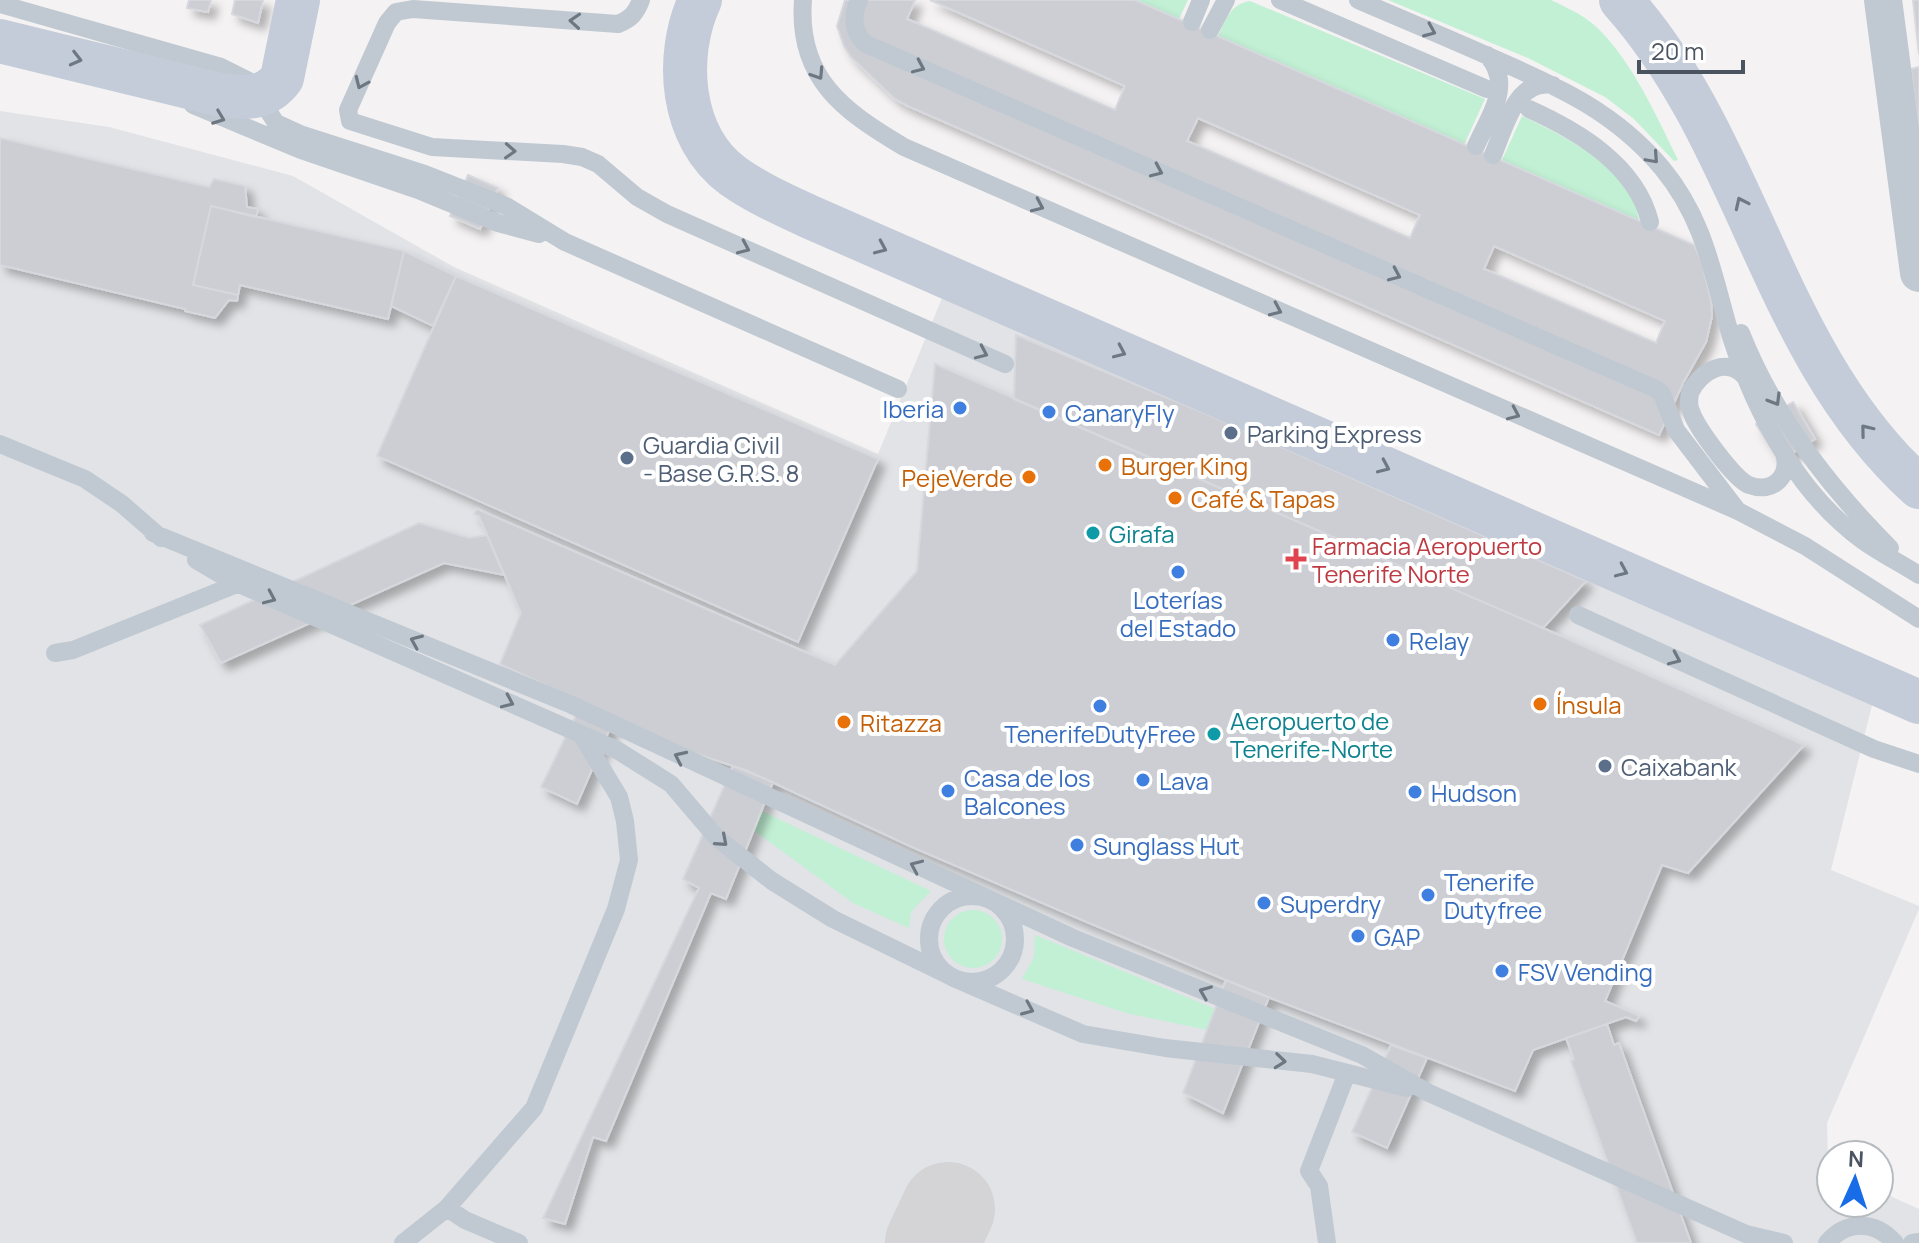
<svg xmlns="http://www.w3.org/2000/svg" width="1919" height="1243" font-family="Manrope,sans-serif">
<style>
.airport{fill:#e1e3e6}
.green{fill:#c2f0d5}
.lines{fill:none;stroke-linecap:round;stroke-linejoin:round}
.taxiway{stroke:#d4d4d7;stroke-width:94}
.building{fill:#ccced4;stroke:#d6d8dd;stroke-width:2;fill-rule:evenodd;filter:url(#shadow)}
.lane{stroke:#c0c9d1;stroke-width:18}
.street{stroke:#c0c9d1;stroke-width:38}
.secondary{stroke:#c3ccd8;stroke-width:44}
.oneway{stroke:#6d7782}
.oneway2{stroke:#6e7884}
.shop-dot{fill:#3f7fe0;stroke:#fff;stroke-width:3}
.service-dot{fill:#5c6f8a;stroke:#fff;stroke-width:3}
.food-dot{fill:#e8710a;stroke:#fff;stroke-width:3}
.culture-dot{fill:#0f9aa8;stroke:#fff;stroke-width:3}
.health-dot{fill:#e0444e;stroke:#fff;stroke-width:3}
.labels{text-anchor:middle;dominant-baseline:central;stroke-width:8;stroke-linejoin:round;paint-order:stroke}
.shop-label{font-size:24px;fill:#366cbe;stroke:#fff;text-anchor:start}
.service-label{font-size:24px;fill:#4e5e75;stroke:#fff;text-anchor:start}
.food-label{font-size:24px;fill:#c56008;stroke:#fff;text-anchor:start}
.culture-label{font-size:24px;fill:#0d838f;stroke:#fff;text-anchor:start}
.health-label{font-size:24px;fill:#be3a42;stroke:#fff;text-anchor:start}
</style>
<defs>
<filter id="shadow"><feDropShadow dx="7" dy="7" stdDeviation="4" flood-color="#0004"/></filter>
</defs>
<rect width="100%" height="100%" fill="#f4f2f2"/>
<path class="airport" d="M0,111l109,16 184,49 161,91 424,187 78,-190 925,405 -50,201 88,36v3l-92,214 1,45 3,2v33h48v-12l40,18v34h-1919z"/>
<path class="green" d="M1135,0h53l-9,19z
M1388,0h163c12,6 24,11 34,18 40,27 72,99 93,142l-4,1 -40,-42 -29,-22 -77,-39z
M1250,1l235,98 -21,46 -246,-109c8,-16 12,-32 32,-35z
M1522,116c41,19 112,54 117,105l-137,-61z
M755,808l176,83 -20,21 -2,16 -56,-25 -100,-73z
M944 939a29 29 0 1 1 58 0a29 29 0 1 1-58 0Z
M1035,935l217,89 -1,15 -125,-26 -104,-34 12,-22z"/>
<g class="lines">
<path class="taxiway" d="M932,1243l16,-34"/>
</g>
<path class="building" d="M189,0h22l-3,12 -21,-4z
M235,0h28l-5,23 -26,-9z
M845,0h70l-8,19 208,91 10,-24 -195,-86h205l559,245 8,18 9,38 1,15 -6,26 -23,41 -24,52 -751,-329 -13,-7 -44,-42 -7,-11 -7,-20zM1198,118l222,97 -10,23 -223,-97zM1494,246l171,75 -9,22 -172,-74z
M1913,0h6v54z
M1919,67v65l-8,-63z
M0,138l209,49 5,-8 31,7 2,21 11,2 -2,8 -45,-11 -18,79 45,10 -1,6 -8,-1 -14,18 -30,-7v-2l-185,-44z
M468,175l30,13 -18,41 -30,-13z
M211,206l193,45 -16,68 -148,-34 -2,10 -45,-10z
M404,251l52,25 -23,50 -42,-20z
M456,276l422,183 -80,183 -421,-186z
M1016,335l186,77 384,169 -43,47 -529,-229z
M935,364l608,264 261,117 -116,128 -26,-8 -57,136 34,15 -3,5 -10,-4 -93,33 -18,41 -263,-100 -170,-71 -170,-73 -164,-76 -69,-23 -179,-84 21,-51 -42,-97 -5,-2 3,-5 358,156 82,-94z
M1793,402l22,37 -36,22 -23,-37z
M419,523l50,15 18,-3 17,40 -60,-12 -223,100 -21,-38z
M583,701l32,16 -38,87 -36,-17z
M733,766l40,16 -47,117 -15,-6 -105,248 -13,-4 -28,87 -22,-6 156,-330 -16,-9z
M1226,980l43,17 -46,116 -40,-20z
M1607,1024l7,21 5,-2 72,200h-54l-66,-182 3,-2 -8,-21z
M1391,1045l36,13 -40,90 -35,-16z"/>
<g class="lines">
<path class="lane" d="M641,0c-5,13 -10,19 -23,24l-205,-15 -17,3 -9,11 -39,87 2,11 82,26 131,7 19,3 16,7 39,33 30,17 338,150
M803,0c-6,78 40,111 101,147l834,364 67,35 114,73
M859,0c-7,16 -7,32 7,44l790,345 6,5 14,36 61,80
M1280,0l207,89
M1358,0c46,20 93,39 139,60 64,28 119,53 165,108 44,53 51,109 70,172 24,74 66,153 130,200 18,13 38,23 57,35
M0,4l221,63 28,14 13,14 5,14 9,14 24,11 125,40 81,32 59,36 333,147
M1192,22l9,-22
M1210,30l16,-30
M193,105l108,45 117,40 80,33 41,11
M1529,109c49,22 107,56 121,113
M1476,146c14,-32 38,-61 11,-91
M1493,155c12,-27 22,-77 60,-70
M1741,333c32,81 88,154 149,215
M1746,378c-18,-23 -46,-7 -56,15 -1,6 -2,12 1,18 5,16 43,68 58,74 24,9 42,-9 35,-32
M0,444l85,35 37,25 39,34
M153,533l419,172 501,233 289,117 67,38 317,141 38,9
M196,560l34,20 387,170 54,34 46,54 55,43 61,38 123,60 127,55 82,14 147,16 95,24
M1578,615l296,134 45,15
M55,653l18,-3 164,-66
M929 939a43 43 0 1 1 86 0a43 43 0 1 1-86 0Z
M447,1208l18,12 54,23
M403,1243l44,-35 87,-100 82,-199 13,-49 -4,-39 -6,-24 -38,-63
M1327,1243l-8,-57 -10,-15 38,-98
M1827,1243c19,-23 48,-23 68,0
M1912,1243l7,-1"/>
<path class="street" d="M1883,0l36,273"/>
<path class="secondary" d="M700,0c-26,56 -20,137 33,176 24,17 51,29 77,41l1109,485
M1621,0c130,145 149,352 298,487
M0,41l221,54c24,4 46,4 61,-17l16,-78"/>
</g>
<defs><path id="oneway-chevron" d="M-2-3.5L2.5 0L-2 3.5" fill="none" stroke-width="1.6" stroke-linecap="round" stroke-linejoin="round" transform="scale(2)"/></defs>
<g class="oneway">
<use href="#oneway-chevron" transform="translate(575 21) rotate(-176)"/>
<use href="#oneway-chevron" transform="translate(1430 31) rotate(23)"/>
<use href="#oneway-chevron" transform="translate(919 67) rotate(24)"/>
<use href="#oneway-chevron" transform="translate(818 74) rotate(57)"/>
<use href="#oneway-chevron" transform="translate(361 83) rotate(114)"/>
<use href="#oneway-chevron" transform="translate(219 118) rotate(21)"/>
<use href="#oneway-chevron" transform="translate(510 151) rotate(3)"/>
<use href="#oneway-chevron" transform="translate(1653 158) rotate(48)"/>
<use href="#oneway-chevron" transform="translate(1157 171) rotate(24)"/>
<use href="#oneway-chevron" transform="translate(1038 206) rotate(24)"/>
<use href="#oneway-chevron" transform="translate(744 248) rotate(24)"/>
<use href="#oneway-chevron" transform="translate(1395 275) rotate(24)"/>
<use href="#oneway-chevron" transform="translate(1276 310) rotate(24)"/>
<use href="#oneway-chevron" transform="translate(982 353) rotate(24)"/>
<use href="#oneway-chevron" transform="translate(1775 400) rotate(59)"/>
<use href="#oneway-chevron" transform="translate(1514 414) rotate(24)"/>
<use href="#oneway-chevron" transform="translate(270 598) rotate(24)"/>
<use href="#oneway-chevron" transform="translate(416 641) rotate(-157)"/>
<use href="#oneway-chevron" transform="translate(1675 659) rotate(24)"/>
<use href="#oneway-chevron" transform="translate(508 702) rotate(24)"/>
<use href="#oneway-chevron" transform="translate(680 757) rotate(-155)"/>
<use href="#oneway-chevron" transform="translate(722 841) rotate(41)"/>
<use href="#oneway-chevron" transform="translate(916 866) rotate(-156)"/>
<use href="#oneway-chevron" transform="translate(1205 992) rotate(-158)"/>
<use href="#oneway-chevron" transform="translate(1028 1009) rotate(23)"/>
<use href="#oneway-chevron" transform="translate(1280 1061) rotate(6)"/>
</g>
<g class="oneway2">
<use href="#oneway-chevron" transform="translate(76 59) rotate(14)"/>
<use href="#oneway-chevron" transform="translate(1741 203) rotate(-115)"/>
<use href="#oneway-chevron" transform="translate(881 248) rotate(24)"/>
<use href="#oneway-chevron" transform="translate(1120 352) rotate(24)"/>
<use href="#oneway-chevron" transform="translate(1866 430) rotate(-129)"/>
<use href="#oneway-chevron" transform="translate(1384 467) rotate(24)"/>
<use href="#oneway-chevron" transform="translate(1622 571) rotate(24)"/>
</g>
<g class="shop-dot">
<circle cx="960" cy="408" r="8"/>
<circle cx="1049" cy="412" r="8"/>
<circle cx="1178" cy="572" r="8"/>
<circle cx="1393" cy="640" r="8"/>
<circle cx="1100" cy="706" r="8"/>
<circle cx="1143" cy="780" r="8"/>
<circle cx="948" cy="791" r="8"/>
<circle cx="1415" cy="792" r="8"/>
<circle cx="1077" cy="845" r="8"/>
<circle cx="1428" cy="895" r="8"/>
<circle cx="1264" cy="903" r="8"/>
<circle cx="1358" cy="936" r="8"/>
<circle cx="1502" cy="971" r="8"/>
</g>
<g class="service-dot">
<circle cx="1231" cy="433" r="8"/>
<circle cx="627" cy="458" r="8"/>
<circle cx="1605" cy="766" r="8"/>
</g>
<g class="food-dot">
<circle cx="1105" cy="465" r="8"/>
<circle cx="1029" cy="477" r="8"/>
<circle cx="1175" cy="498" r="8"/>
<circle cx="1540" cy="704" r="8"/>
<circle cx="844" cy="722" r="8"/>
</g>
<g class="culture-dot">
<circle cx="1093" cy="533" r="8"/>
<circle cx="1214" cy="734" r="8"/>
</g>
<path class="health-dot" d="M1292 547h8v8h8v8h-8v8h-8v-8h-8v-8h8z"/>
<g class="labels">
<g class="shop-label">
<text x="944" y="408" text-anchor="end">Iberia</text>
<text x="1065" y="412">CanaryFly</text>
<text x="1178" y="599" text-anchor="middle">Loterías<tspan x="1178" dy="28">del Estado</tspan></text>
<text x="1409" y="640">Relay</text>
<text x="1100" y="733" text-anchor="middle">TenerifeDutyFree</text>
<text x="964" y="777">Casa de los<tspan x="964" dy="28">Balcones</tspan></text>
<text x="1159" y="780">Lava</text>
<text x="1431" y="792">Hudson</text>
<text x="1093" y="845">Sunglass Hut</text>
<text x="1444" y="881">Tenerife<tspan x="1444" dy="28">Dutyfree</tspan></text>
<text x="1280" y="903">Superdry</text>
<text x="1374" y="936">GAP</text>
<text x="1518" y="971">FSV Vending</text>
</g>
<g class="service-label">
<text x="1247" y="433">Parking Express</text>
<text x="643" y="444">Guardia Civil<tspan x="643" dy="28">- Base G.R.S. 8</tspan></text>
<text x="1621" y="766">Caixabank</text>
</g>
<g class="food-label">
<text x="1121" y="465">Burger King</text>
<text x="1013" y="477" text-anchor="end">PejeVerde</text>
<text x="1191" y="498">Café &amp; Tapas</text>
<text x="1556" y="704">Ínsula</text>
<text x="860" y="722">Ritazza</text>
</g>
<g class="culture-label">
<text x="1109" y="533">Girafa</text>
<text x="1230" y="720">Aeropuerto de<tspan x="1230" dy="28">Tenerife-Norte</tspan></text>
</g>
<g class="health-label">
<text x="1312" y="545">Farmacia Aeropuerto<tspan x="1312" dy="28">Tenerife Norte</tspan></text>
</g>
</g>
<g transform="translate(1855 1179) rotate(3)"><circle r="38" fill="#ffffff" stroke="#b6bbbf" stroke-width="2"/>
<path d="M0-6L14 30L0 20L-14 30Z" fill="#196ce7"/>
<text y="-12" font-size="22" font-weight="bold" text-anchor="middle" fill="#495460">N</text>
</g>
<path d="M1639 60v12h104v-12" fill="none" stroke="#495460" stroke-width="4"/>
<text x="1651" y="60" font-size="24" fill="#495460" stroke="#ffffff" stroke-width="6" paint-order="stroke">20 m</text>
</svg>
